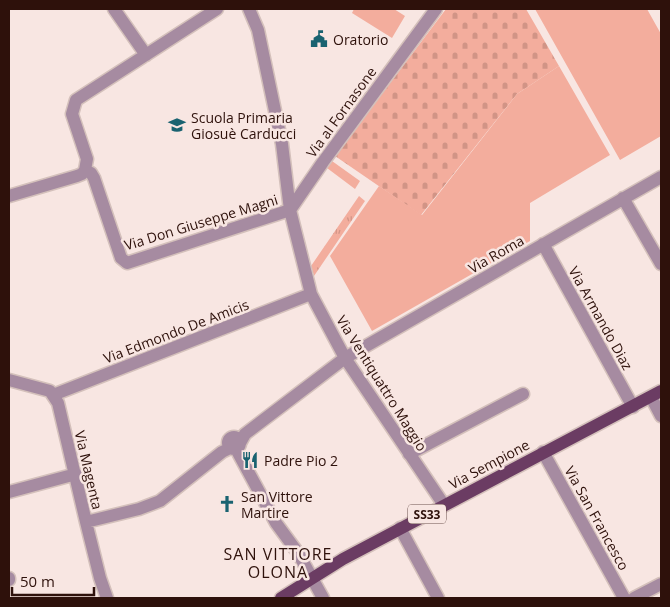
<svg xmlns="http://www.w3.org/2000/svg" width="670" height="607" font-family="'Open Sans',sans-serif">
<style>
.grass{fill:url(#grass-tufts)}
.cemetery{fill:url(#cemetery-stones)}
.park{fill:#f3ad9d}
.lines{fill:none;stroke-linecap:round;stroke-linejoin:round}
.minor-casing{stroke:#d4c0bb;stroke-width:15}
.major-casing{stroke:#d4c0bb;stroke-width:15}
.minor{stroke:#a68ba1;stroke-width:12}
.major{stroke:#6b3c63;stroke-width:12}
.labels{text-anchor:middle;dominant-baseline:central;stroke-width:5;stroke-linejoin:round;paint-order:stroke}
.shield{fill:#f8e6e2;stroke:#6b514c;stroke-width:1}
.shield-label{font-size:12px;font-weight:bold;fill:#2e110b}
.poi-label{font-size:14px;fill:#2e110b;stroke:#f8e6e2;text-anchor:start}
.street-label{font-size:14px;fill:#2e110b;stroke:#f8e6e2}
.quarter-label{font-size:16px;letter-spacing:1px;fill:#2e110b;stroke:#f8e6e2}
</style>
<defs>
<pattern id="grass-tufts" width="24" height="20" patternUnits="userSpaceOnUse" patternTransform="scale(1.25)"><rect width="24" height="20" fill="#f3ad9d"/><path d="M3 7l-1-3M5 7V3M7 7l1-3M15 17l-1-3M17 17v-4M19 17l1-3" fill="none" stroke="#d19486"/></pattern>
<pattern id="cemetery-stones" width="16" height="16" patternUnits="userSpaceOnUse" patternTransform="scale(1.25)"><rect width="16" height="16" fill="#f3ad9d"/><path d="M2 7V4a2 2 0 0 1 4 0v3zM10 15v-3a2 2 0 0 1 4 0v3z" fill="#d19486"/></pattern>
</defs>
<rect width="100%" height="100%" fill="#f8e6e2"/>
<path class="grass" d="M332,161l28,20 -5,8 -28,-21z
M359,196l6,5 -51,75 -3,-10z"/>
<path class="cemetery" d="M446,9h80l33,57 -42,28 -96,121 -86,-59z"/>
<path class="park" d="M354,9h40l11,7 -13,22 -40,-25z
M535,9h112l14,25v102l-41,24z
M559,66l51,89 -80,48v38l-158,90 -42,-75 49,-70 43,29 95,-121z"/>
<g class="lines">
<g class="minor-casing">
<path id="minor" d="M114,9l32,46
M249,9l9,21 24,114 8,66 21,84 34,64 99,147
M85,170l6,3 3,5 27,80 6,5 163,-53 33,-48 113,-153
M85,170l2,-11 -15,-45 4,-14 141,-91
M9,196l68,-20 5,-2 3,-4
M623,198l38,66
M543,244l90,163
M9,380l41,11 8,12 28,119 14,56 7,20
M53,395l258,-101
M651,397l10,19
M228 443a6 6 0 1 1 12 0a6 6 0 1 1-12 0Z
M240,443l5,-9 100,-76 316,-181
M236,449l40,74 22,30 25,45
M543,452l81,146
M409,454l114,-60
M9,492l67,-18
M86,522l53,-13 21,-8 62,-49 8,-4
M400,528l38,70
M9,578v2
M634,598l27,-14"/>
</g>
<g class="major-casing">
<path id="major" d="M281,598l62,-39 318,-168"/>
</g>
<use href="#minor" class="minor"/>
<use href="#major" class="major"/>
</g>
<defs>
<g id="civic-bare" transform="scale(1.35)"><path d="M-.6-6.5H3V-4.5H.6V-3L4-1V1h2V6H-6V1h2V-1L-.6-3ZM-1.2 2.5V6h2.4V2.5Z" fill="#196270" stroke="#f8e6e2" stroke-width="2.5" paint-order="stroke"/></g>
<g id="school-bare" transform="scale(1.35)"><path d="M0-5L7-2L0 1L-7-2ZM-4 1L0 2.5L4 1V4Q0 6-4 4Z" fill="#196270" stroke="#f8e6e2" stroke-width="2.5" paint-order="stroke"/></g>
<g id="restaurant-bare" transform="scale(1.35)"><path d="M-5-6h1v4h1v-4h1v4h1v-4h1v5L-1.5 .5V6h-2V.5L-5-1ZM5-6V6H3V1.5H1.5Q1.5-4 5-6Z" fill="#196270" stroke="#f8e6e2" stroke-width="2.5" paint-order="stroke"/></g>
<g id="church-bare" transform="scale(1.35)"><path d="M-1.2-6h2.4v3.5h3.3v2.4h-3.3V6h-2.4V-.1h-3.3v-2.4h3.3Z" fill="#196270" stroke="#f8e6e2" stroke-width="2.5" paint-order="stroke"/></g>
</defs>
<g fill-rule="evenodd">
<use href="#civic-bare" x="319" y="39"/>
<use href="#school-bare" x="177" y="125"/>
<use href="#restaurant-bare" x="250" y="460"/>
<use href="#church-bare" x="227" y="504"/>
</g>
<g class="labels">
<rect class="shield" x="408" y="504.5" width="38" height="19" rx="4"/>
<g class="shield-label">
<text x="427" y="514">SS33</text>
</g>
<g class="poi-label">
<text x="333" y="39">Oratorio</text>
<text x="191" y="117">Scuola Primaria<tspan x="191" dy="16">Giosuè Carducci</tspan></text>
<text x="264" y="460">Padre Pio 2</text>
<text x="241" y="496">San Vittore<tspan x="241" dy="16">Martire</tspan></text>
</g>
<g class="street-label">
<text transform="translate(341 112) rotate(-54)">Via al Fornasone</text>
<text transform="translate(201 222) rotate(-17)">Via Don Giuseppe Magni</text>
<text transform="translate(496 254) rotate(-30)">Via Roma</text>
<text transform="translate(601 318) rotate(61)">Via Armando Diaz</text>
<text transform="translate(176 331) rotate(-21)">Via Edmondo De Amicis</text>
<text transform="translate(382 383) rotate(58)">Via Ventiquattro Maggio</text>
<text transform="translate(489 464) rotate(-28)">Via Sempione</text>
<text transform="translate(89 470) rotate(77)">Via Magenta</text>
<text transform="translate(597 518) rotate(61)">Via San Francesco</text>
</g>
<g class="quarter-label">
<text x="278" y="554">SAN VITTORE<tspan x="278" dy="18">OLONA</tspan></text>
</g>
</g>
<rect width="670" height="607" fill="none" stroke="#2e110b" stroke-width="20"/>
<path d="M12 587v8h82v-8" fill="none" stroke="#2e110b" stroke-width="2.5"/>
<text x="20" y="587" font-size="15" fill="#2e110b" stroke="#f8e6e2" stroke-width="4" paint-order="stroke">50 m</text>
</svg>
